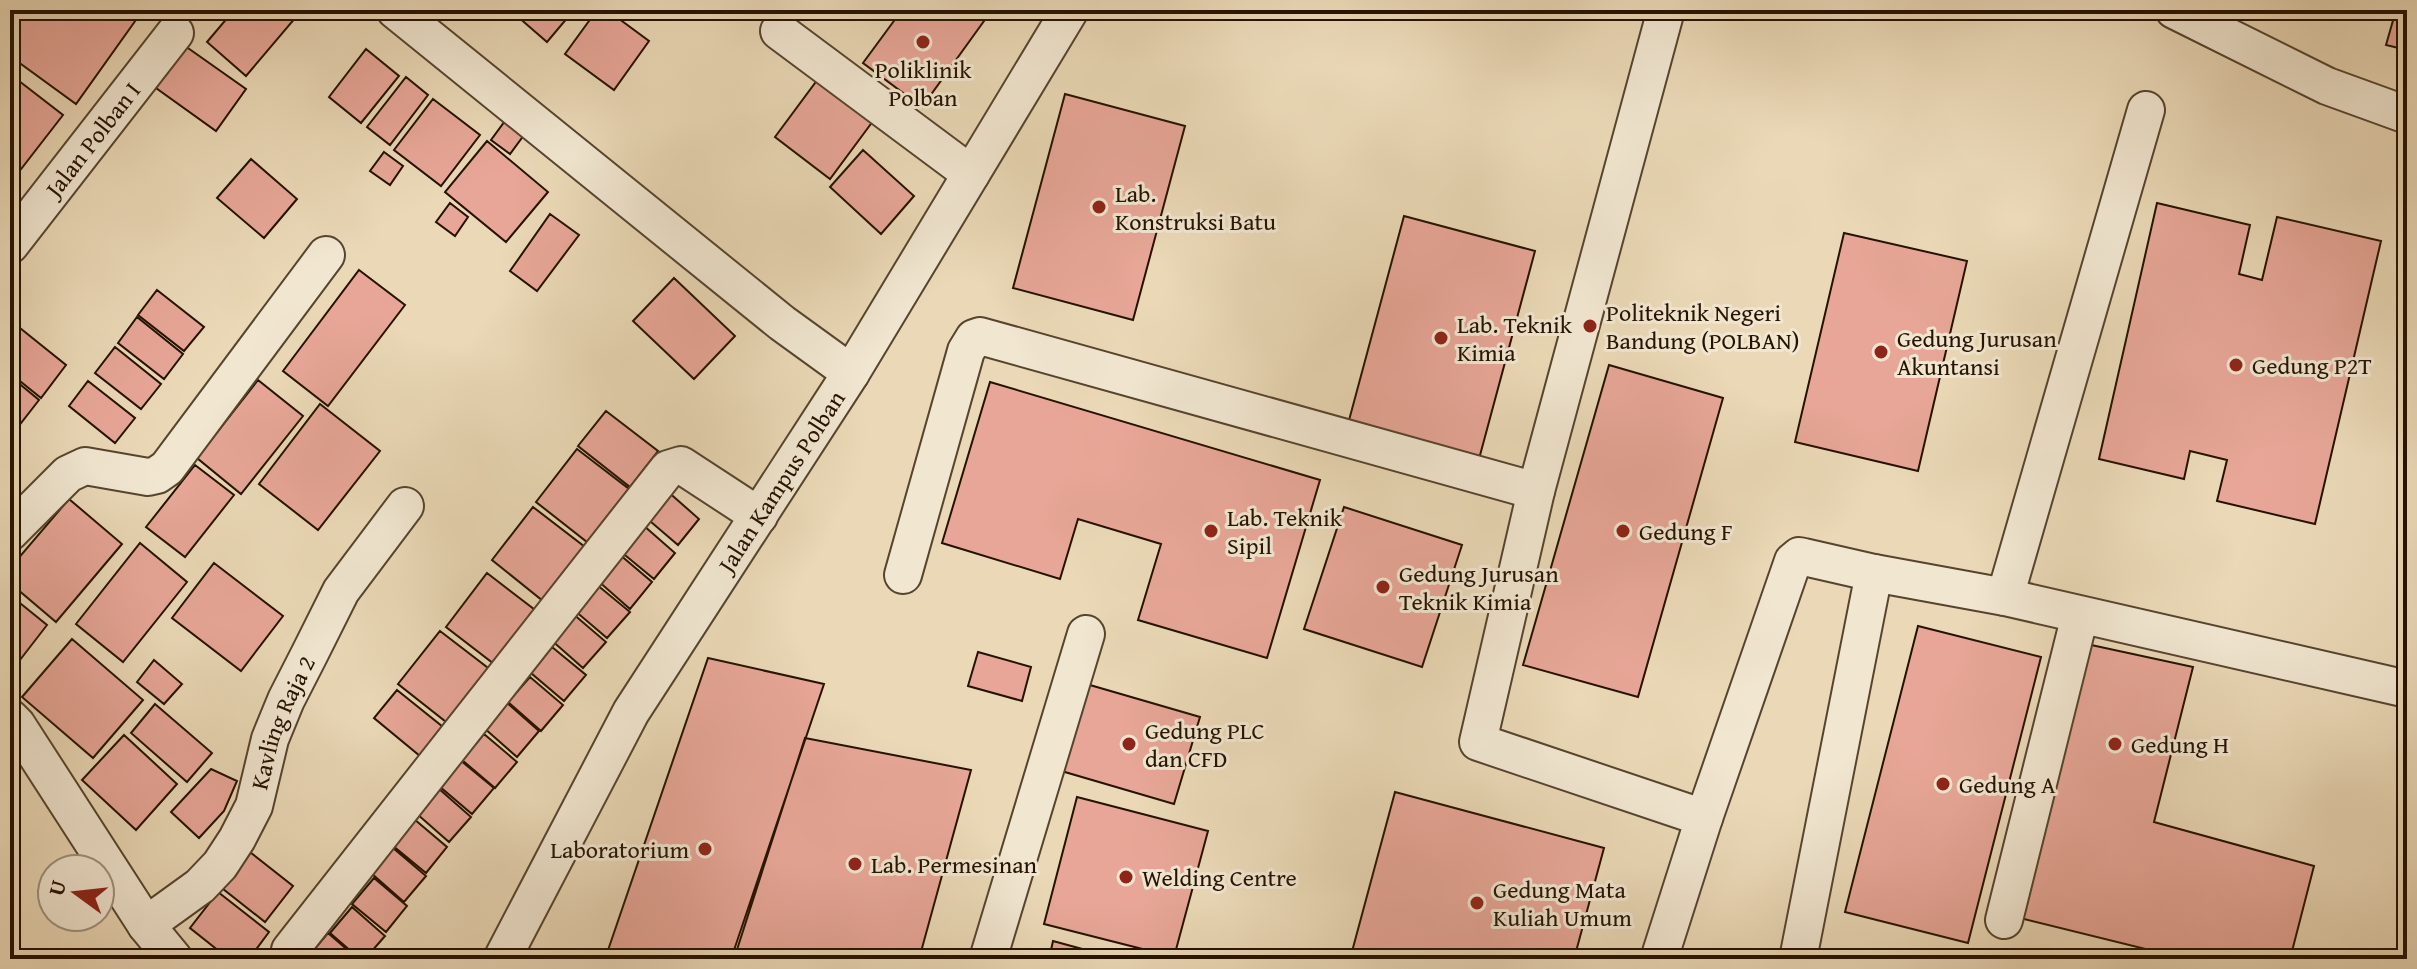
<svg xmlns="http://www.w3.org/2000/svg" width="2417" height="969" font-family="'Gentium Book Plus',serif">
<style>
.building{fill:#e7a697;stroke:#251200;stroke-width:2}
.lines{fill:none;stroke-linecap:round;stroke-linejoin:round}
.minor-casing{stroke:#56442e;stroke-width:40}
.minor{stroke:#f1e6d0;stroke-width:36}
.poi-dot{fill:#8f2418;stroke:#f1e6d0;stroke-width:3}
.labels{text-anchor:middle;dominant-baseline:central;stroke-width:6;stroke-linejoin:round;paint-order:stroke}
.poi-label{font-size:24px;fill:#251200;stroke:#f1e6d0;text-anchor:start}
.street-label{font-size:24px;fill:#251200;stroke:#f1e6d0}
</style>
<rect width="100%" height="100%" fill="#ead8b6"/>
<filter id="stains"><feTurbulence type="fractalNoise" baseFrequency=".0025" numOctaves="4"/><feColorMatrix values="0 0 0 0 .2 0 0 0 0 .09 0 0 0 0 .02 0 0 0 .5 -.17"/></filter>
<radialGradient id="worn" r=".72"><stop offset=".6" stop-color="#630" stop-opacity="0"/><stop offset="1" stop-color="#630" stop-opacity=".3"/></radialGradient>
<path class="building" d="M10,10h133l-67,94 -66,-48z
M234,10h68l-56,66 -39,-34z
M510,10h64l-27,32z
M597,10h10l42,31 -35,49 -49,-36z
M902,10h66l16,11 -62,86 -59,-44z
M2396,10h11v40l-21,-5z
M178,41l68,48 -30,42 -67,-48z
M366,49l33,27 -38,47 -32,-26z
M10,74l53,41 -52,67 -1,-1z
M821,75l55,42 -46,62 -55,-42z
M406,77l22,18 -38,50 -23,-18z
M1065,94l120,32 -52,194 -120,-32z
M433,99l47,36 -39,51 -47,-36z
M505,121l19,14 -14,19 -19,-14z
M487,141l61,51 -42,50 -61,-50z
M863,150l51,46 -33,38 -51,-47z
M384,152l19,14 -13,19 -20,-14z
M251,159l46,40 -33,39 -47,-40z
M450,203l18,14 -13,19 -19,-14z
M2157,203l93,22 -11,49 23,6 15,-63 104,24 -66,283 -98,-23 10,-41 -37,-9 -6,28 -85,-20z
M550,214l29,21 -42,56 -27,-20z
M1404,216l131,35 -56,208 -131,-35z
M1844,233l123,28 -49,210 -123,-29z
M359,270l46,35 -77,101 -45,-35z
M674,278l61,58 -41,43 -61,-58z
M157,290l47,37 -20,24 -46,-36z
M137,317l46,37 -19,25 -46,-36z
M10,320l56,45 -25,33 -31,-25z
M115,347l46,37 -20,25 -46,-36z
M1609,365l114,33 -85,299 -115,-32z
M10,376l29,24 -25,32 -4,-3z
M258,380l45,36 -62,78 -44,-36z
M88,381l47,37 -20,25 -46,-37z
M990,382l330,98 -53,178 -129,-38 23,-76 -83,-25 -18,60 -118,-36z
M320,404l60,47 -62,79 -59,-46z
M606,411l52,40 -28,36 -52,-41z
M577,449l52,40 -42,53 -51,-40z
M195,465l39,30 -49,62 -39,-30z
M666,490l33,29 -21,26 -34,-29z
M69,499l53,45 -66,78 -46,-39v-15z
M533,507l52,40 -42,54 -51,-41z
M1344,507l118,38 -40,122 -118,-38z
M643,525l32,28 -21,26 -34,-28z
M140,543l47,39 -64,80 -47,-38z
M619,554l33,28 -22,27 -33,-29z
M214,563l69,53 -42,55 -69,-53z
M487,573l52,40 -41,54 -52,-40z
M596,584l34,28 -23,26 -33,-28z
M10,595l37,30 -34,44 -3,-2z
M572,613l34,29 -23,26 -33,-29z
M1918,626l123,31 -73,286 -123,-31z
M440,631l52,40 -42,54 -52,-41z
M72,639l71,61 -50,58 -71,-61z
M2082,643l111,24 -39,155 160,44 -24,93h-104l-174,-43z
M552,647l34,28 -22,26 -33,-28z
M978,652l53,15 -9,34 -54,-15z
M708,658l116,26 -93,275h-126z
M154,660l28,24 -18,20 -27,-22z
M530,677l33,28 -22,26 -33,-29z
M1083,683l117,34 -26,87 -116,-34z
M397,690l46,37 -23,29 -46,-38z
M506,702l33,29 -22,26 -33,-29z
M155,704l57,49 -25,29 -56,-49z
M484,734l33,28 -22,26 -33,-28z
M124,735l53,49 -41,46 -54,-50z
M805,738l166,32 -52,189h-185z
M460,760l34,28 -22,26 -33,-28z
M211,769l26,12 -13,30 -25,27 -28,-26z
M438,788l33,29 -22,25 -32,-28z
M1395,792l209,56 -30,111h-224z
M1077,797l131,34 -34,126 -130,-33z
M414,819l33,28 -21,26 -34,-28z
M241,845l52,41 -28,36 -52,-41z
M393,848l33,28 -22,26 -33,-29z
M374,878l33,28 -21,26 -34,-28z
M218,892l51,40 -20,27h-20l-39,-31z
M352,907l33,29 -20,23h-5l-30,-26z
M328,933l30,26h-52z
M1053,941l66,18h-70z"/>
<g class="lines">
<g class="minor-casing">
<g id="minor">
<path d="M395,10l387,313 69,50"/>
<path d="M2174,10l153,76 80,29"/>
<path d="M779,31l192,143"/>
<path id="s1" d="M10,245l165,-212"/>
<path d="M10,532l58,-58 17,-8 63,11 9,-2 10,-7 159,-213"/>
<path d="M903,575l63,-224 8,-13 6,-2 556,155"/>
<path d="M2005,597l141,-487"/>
<path d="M10,718l7,7 129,200 28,34"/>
<path d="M1704,818l89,-257 6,-5 5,1 70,16"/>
<path d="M2004,920l76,-305"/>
<path id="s2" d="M146,925l54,-39 20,-21 17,-26 17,-33 16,-67 16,-39 24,-47 31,-62 64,-85"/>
<path d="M290,950l378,-481 13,-4 78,51"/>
<path id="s3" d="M502,959l129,-247 220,-339 219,-363"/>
<path d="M988,959l98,-325"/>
<path d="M1659,959l45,-141 -226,-76 58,-251 130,-481"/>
<path d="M1798,959l76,-386 131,24 402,92"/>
</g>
</g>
<use href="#minor" class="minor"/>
</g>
<g class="poi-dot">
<circle cx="923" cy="42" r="8"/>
<circle cx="1099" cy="207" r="8"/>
<circle cx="1590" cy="326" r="8"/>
<circle cx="1441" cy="338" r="8"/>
<circle cx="1881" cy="352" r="8"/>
<circle cx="2236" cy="365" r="8"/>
<circle cx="1211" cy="531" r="8"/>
<circle cx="1623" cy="531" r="8"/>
<circle cx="1383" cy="587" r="8"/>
<circle cx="1129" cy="744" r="8"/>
<circle cx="2115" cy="744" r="8"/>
<circle cx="1943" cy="784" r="8"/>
<circle cx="705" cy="849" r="8"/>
<circle cx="855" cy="864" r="8"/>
<circle cx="1126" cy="877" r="8"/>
<circle cx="1477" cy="903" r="8"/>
</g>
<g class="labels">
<g class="poi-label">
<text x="923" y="69" text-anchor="middle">Poliklinik<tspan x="923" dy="28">Polban</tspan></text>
<text x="1115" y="193">Lab.<tspan x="1115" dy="28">Konstruksi Batu</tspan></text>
<text x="1606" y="312">Politeknik Negeri<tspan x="1606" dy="28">Bandung (POLBAN)</tspan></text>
<text x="1457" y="324">Lab. Teknik<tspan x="1457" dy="28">Kimia</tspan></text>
<text x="1897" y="338">Gedung Jurusan<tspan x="1897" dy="28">Akuntansi</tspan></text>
<text x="2252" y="365">Gedung P2T</text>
<text x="1227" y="517">Lab. Teknik<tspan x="1227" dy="28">Sipil</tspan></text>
<text x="1639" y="531">Gedung F</text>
<text x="1399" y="573">Gedung Jurusan<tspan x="1399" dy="28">Teknik Kimia</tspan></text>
<text x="1145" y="730">Gedung PLC<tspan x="1145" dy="28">dan CFD</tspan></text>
<text x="2131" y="744">Gedung H</text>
<text x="1959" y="784">Gedung A</text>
<text x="689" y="849" text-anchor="end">Laboratorium</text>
<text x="871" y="864">Lab. Permesinan</text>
<text x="1142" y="877">Welding Centre</text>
<text x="1493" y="889">Gedung Mata<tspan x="1493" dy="28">Kuliah Umum</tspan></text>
</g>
<g class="street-label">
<text stroke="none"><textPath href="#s1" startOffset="134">Jalan Polban I</textPath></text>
<text stroke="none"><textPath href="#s3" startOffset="554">Jalan Kampus Polban</textPath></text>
<text stroke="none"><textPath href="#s2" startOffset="252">Kavling Raja 2</textPath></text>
</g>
</g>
<rect width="2417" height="969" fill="none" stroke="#ead8b6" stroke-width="40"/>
<rect x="12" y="12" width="2393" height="945" fill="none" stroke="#251200" stroke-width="4"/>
<rect x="20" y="20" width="2377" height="929" fill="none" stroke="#251200" stroke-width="2"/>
<g transform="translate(76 893) rotate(285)"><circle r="38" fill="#f1e6d0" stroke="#9f917d" stroke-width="2"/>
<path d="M0-6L14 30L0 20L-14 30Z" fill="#8f2418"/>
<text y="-12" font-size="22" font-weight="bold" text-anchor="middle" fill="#251200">U</text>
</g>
<rect width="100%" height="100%" filter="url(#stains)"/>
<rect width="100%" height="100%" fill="url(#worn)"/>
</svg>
